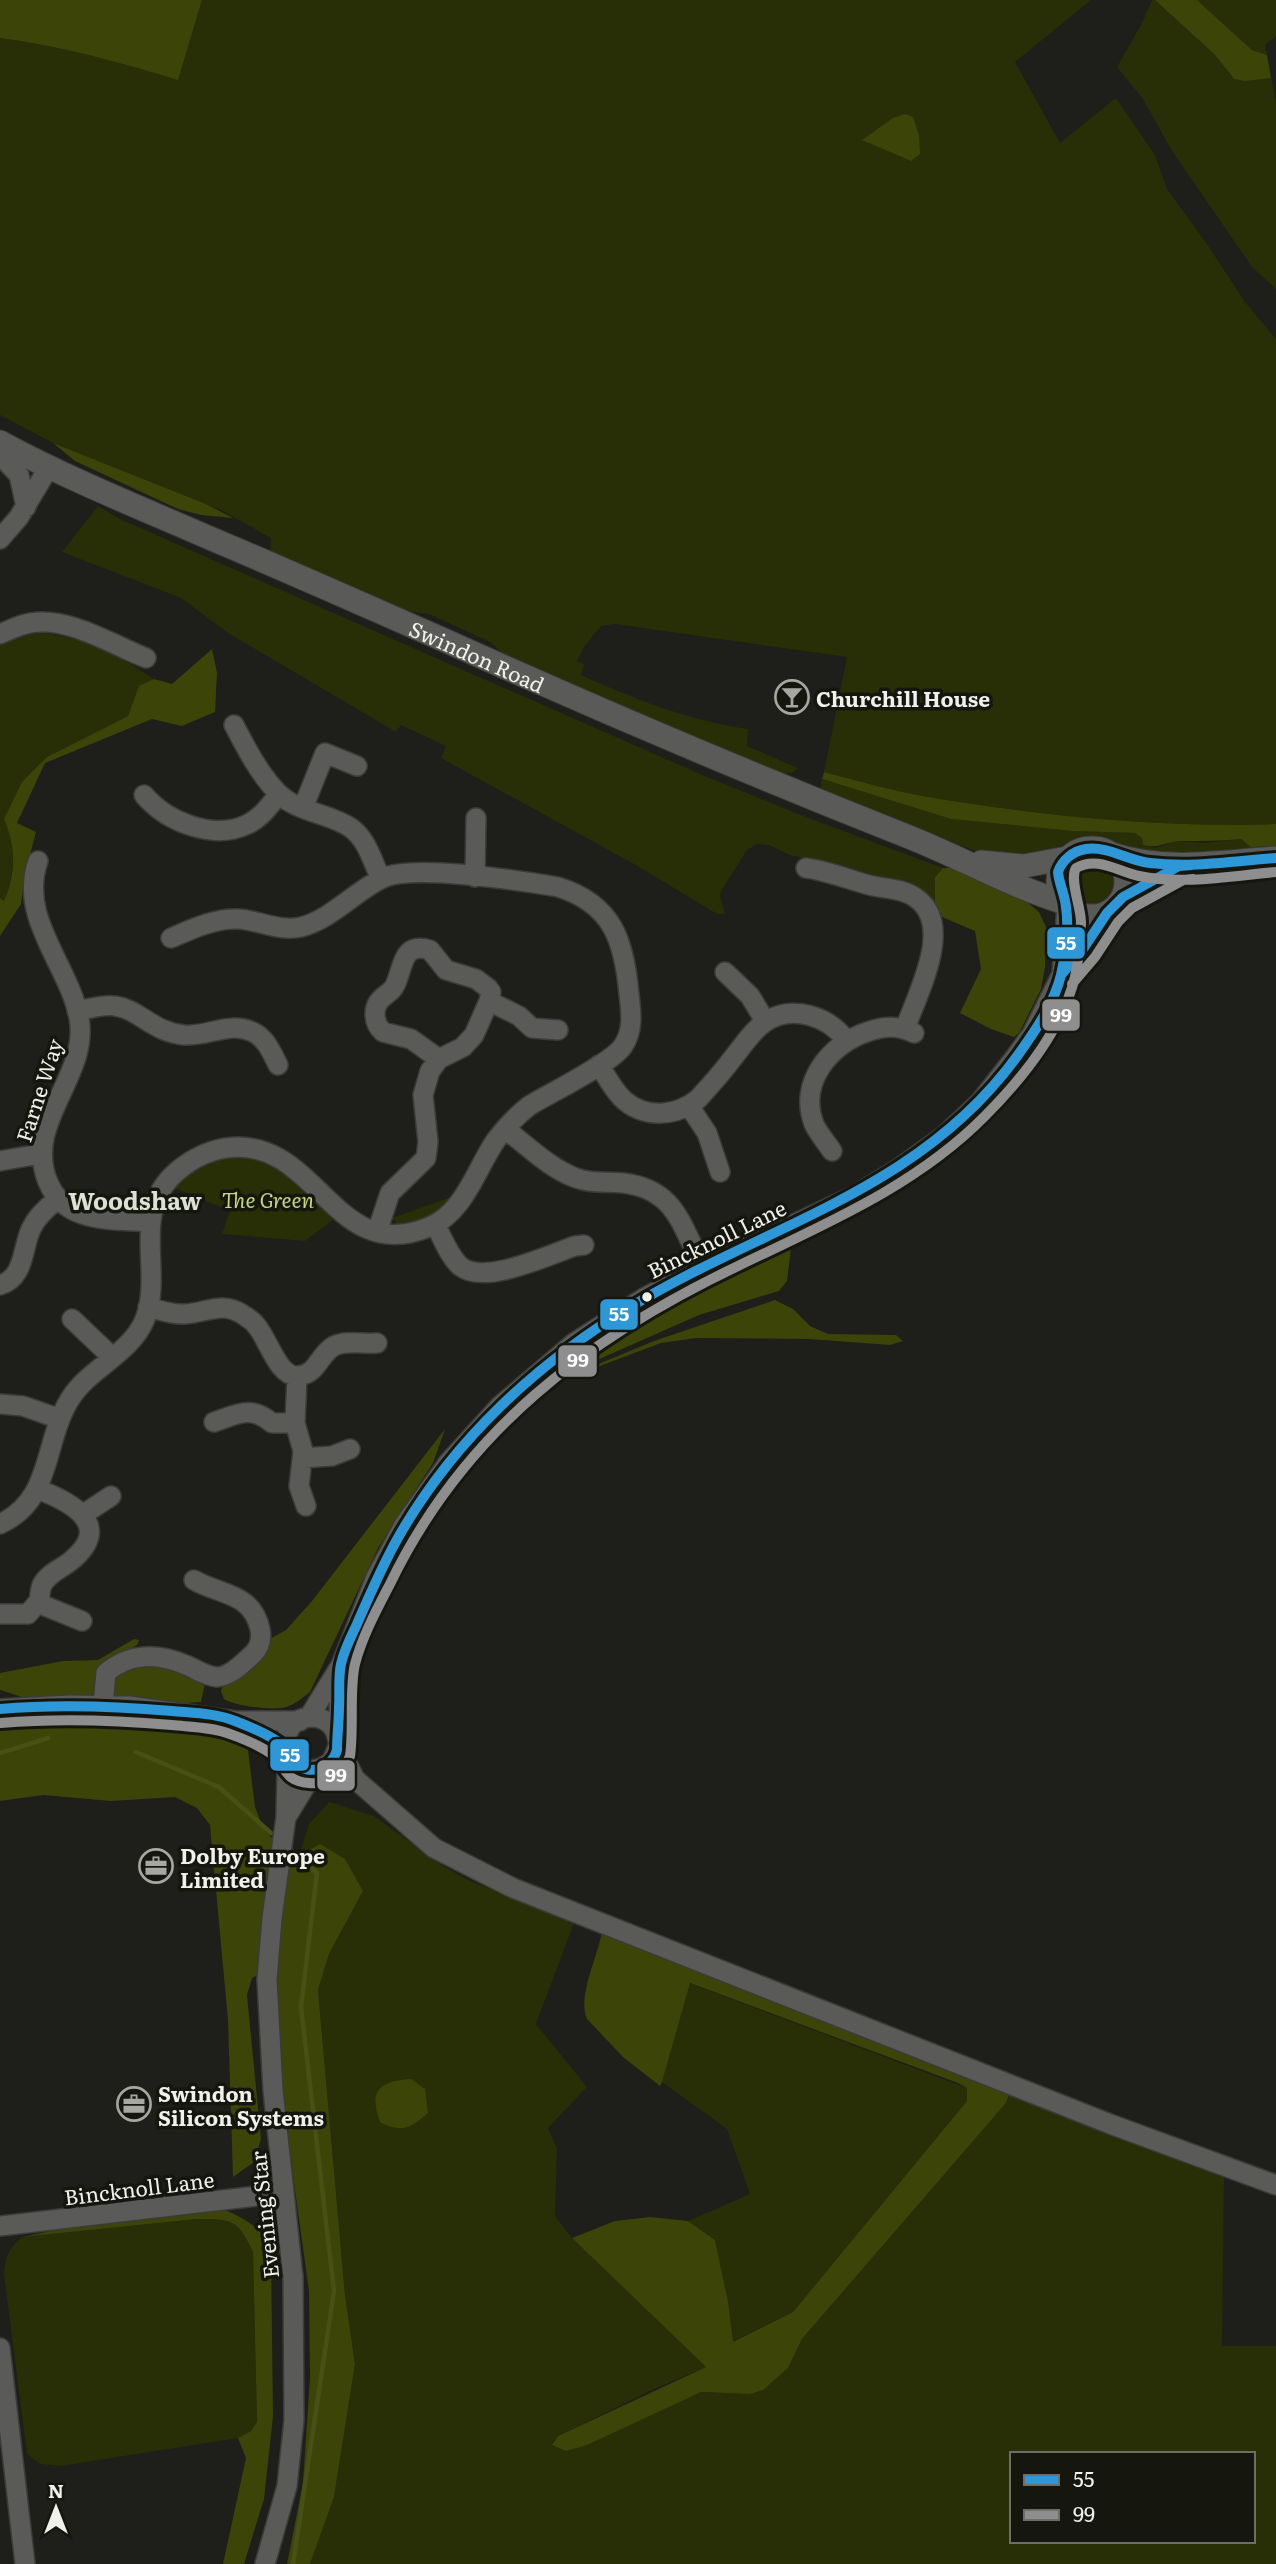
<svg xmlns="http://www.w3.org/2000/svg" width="1276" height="2564" font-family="Literata,serif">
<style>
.green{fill:#282e06;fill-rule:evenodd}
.forest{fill:#3d4408}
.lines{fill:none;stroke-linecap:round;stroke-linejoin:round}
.stream{stroke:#475015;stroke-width:4.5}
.minor-casing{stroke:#3b3b38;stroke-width:22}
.major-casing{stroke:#3b3b38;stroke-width:25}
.minor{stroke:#5a5a58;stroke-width:19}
.major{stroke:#5a5a58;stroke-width:23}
.bus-1-casing{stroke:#15170f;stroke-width:16}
.bus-2-casing{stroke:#15170f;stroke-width:16}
.bus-1{stroke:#2e97d7;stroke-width:10}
.bus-2{stroke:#8e8e8e;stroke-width:10}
.bus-dot{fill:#f0f1ec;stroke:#15170f;stroke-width:2.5}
.labels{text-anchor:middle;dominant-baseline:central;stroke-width:7;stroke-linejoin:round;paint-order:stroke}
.street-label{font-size:21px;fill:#f0f1ec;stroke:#15170f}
.poi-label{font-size:21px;font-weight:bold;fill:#f0f1ec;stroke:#15170f;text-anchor:start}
.park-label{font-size:21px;font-style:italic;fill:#c5d67b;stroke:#15170f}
.quarter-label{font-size:24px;font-weight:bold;fill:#dde0d5;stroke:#15170f}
.line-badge{stroke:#15170f;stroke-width:2.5}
.badge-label{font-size:19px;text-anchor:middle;font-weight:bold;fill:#fff}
</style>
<rect width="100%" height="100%" fill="#1e1e1a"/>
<path class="green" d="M202,0h889l-76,62 45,81 56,-45 39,57 12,34 42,58 36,55 31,37v485c-116,4 -234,-8 -348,-27 -35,-6 -69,-16 -104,-25l23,-115 -232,-33 -14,2 -17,21 -7,14 7,3 -3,11c57,25 105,45 167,54l-1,17 51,22 -6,5h-16l-266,-113 -20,-18 -61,-28 -31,-4 -128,-57 1,-15 -50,-28 -168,-67 -53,-28v-377c61,8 119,24 178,41zM905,114l6,47 -48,-21z
M1152,0h3l60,55 16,21 40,2 5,25v186l-24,-22 -80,-116 -29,-52 -26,-32 25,-44z
M1197,0h79v36l-11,9 2,10 -15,-5z
M98,506l22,13 587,258 99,40 137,51 -8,9v26l-16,-14 -79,-24 -50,-10 -21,-10 -12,-1 -10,6 -26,41 -1,5 5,18h-8l-83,-50 -193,-106 5,-12 -45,-21 -5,7 -168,-99 -47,-35 -119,-46z
M41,632l58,12 55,35 -15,8 -11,29 -81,41 -42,62c11,28 10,55 -1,83l-4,-4v-256z
M822,779l129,40 122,12 63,2 6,5 1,7 12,3 22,-7 27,2 37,-4 20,8 15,-1v4l-118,7 -33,-7 -22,-12 -10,-1 -20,4 -39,15 -42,1 -90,-33 -82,-34z
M1070 883a23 23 0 1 1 46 0a23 23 0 1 1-46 0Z
M252,1148l89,66 -36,27 -83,-7 8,-23 -65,-27 15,-15z
M457,1195l-28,25 -31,5 -6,-7z
M329,1802l45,14 66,48 28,16 106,43 -38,101 51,63 -39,41 9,20 -2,68 17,22 134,129 -54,23 -94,46 -6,8 149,-52 49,2 38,-26 14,-29 204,-236 3,-9 49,21 166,60 -2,171h54v218h-966l24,-67 21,-133 -10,-69 -27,-305 11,-36 34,-63 -64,-35 10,-32zM1012,2454h241v87h-241z
M689,1983l278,105v13l-174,211 -61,30 -4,-41 -13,-61 -27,-19 62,-27 -23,-65 -65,-47z
M197,2219c36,0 40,0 56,33l4,170 -6,9 -13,7 -177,28 -21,-2 -13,-10 -23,-180c1,-17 5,-26 18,-37z"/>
<path class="forest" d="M0,0h202l-24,80c-59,-18 -117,-34 -178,-42z
M1155,0h42l55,50 15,5 4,23 -26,3 -11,-2 -19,-24z
M905,114l8,3 6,18 1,19 -9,7 -49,-21 31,-22z
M53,443l153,61 27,14 -32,-3 -23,-6 -103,-48z
M212,649l5,24 -2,39 -33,14 -30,-7 -107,44 -28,60 19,9 -11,42 -4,30 -21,32v-38l4,3c12,-28 12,-54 0,-82l18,-37 25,-25 81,-41 11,-30 15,-7 18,5z
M824,772c35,9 69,19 104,25 114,19 232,31 348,27v22l-25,1 -10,-8c-21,2 -40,2 -61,2 -16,1 -20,8 -37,4l-1,-7 -7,-5 -62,-2 -122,-12 -129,-40z
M943,868h15l64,30 17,14 7,15 -1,40 -4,22 -22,44 -5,4 -23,-8 -31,-16 21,-44 -6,-38 -40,-17v-37z
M771,1243h13l7,5 -4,33 -8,10 -80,24 -104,46 -27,3 49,-40z
M775,1300l18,9 17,17 18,8 68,1 7,6 -13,4 -81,-6 -113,-1 -35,5 -61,23 -9,1 63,-26z
M445,1429l-12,34 -55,85 -68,144c-8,6 -14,12 -24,15 -11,4 -52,-1 -62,-8l-3,-8 3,-9 42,-41 20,-11 26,-29z
M134,1639l5,1 -2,5 -17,10 86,24 -5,23 -29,2 -144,-5 -28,-9v-17l63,-12 35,-1z
M24,1711l81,5 121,16 21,10 8,65 8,21 29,32 28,-16 25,15 18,32 -34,63 -11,36 27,305 10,69 -21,133 -24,67h-23l16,-81 7,-105 -1,-87 -22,-159 -17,-163 -18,9 -5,17 14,144 -7,23 -21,15 -5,-157 -18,-195 -13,-17 -22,-11 -64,4 -68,-6 -43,6v-83z
M602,1931l407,163 -3,9 -204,236 -14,29 -25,22 -13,4 -49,-2 -114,53 -21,6 -14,-6 6,-9 148,-69 -134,-129 43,-17 35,-4 38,4 27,19 13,61 5,41 60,-30 174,-211v-13l-9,-5 -268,-100 -28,99 -2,4 -37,-29 -36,-38c-10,-23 11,-62 15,-88z
M411,2079l14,10 3,24c-18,16 -27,20 -48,9 -12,-32 0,-41 31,-43z
M225,2210c21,9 39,19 46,42l2,164 -9,83 -20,65h-21l23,-106 -8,-20 13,-7 6,-9 -4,-170c-16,-33 -20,-33 -56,-33l-175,18 68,-14z"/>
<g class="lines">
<path class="stream" d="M136,1752l83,35 52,46
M0,1753l48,-15
M291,1850l26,23 -16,134 33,284 -41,273"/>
<g class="minor-casing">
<path id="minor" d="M0,455l19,20 7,32
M0,539l19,-22 30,-50
M0,634c10,-4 21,-10 31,-11 36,-7 82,22 115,35
M234,725c12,23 26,50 44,68 20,20 52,20 73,35 16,11 22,35 30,51
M144,795c23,27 70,46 104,29 13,-6 22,-19 31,-30
M303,808l22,-55 32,13
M38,861c-20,57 31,104 41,157 11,58 -56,105 -31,164 17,42 63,37 102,40
M806,868c22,3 41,11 63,17 15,4 34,3 47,13 39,27 1,96 -11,131
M475,877l1,-59
M725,972l25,24 15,25
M1062,974l5,-68
M489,1001l30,15 13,12 26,2
M77,1011c12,-2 26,-7 38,-5 24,3 37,26 69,29 24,2 44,-14 69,-3 13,6 19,21 25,33
M599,1065c8,12 15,27 26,36 22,18 52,15 73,-2 13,-14 26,-29 38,-45 9,-11 17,-24 29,-32 27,-18 63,-6 81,18
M689,1106l18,27 13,39
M505,1129c23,17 44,39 71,49 15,6 32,3 47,5 53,6 58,43 80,84
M832,1151c-6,-9 -14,-18 -18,-27 -16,-41 16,-80 53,-92 17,-6 31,-7 47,1
M0,1161l40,-7
M435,1224c7,13 14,32 25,42 24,20 88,-11 115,-20l9,-1
M377,1232l13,-39 36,-35 2,-16 -5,-47 7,-24 9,-12 24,-12 11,-12 15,-34 2,-9 -3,-4 -12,-9 -30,-9 -16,-20c-30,-9 -26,20 -36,37 -3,5 -8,7 -12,11 -10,9 -9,25 1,34l28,7 28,20
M0,1285c25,-7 22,-37 31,-56 6,-13 15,-21 26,-29
M148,1307c12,3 25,8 37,7 21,-1 37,-13 57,0 4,3 10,6 13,10 13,13 22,53 43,52 20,-2 21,-22 36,-30 11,-6 30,-2 43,-3
M72,1319l40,38
M297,1376l-2,47 8,28 -4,35 7,20
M0,1404l23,2 37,13
M214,1422c24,-8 37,-17 58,1h23
M303,1458l29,-2 18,-7
M37,1489c32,12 78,35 35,71 -9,8 -24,13 -30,25 -2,5 -2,11 -3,16
M84,1514l27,-18
M0,1524c53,-24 43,-82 70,-125 19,-31 61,-45 75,-80 18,-47 -13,-101 26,-142 15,-15 35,-26 55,-29 91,-13 107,119 203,79 36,-15 47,-58 67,-87 10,-13 20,-24 33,-34 21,-13 83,-43 94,-60 11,-16 8,-34 6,-52 -5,-53 -16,-90 -71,-107 -36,-6 -145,-23 -175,-9 -28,13 -51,41 -82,49 -22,5 -42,-7 -63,-8 -23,-1 -46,10 -67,19
M0,1614h28l11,-13 6,5 37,15
M103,1705l3,-32c23,-20 52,-20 80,-8 10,4 19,11 31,12 14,-1 26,-14 36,-23 7,-7 9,-15 7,-25 -8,-37 -41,-34 -66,-49
M0,1709l69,-4 60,1 107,15h64
M309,1717l32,-52 35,-88 28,-52 44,-62 52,-57 74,-63 70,-45 59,-31 151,-71 47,-29 43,-31 36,-34 36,-46 16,-22 30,-60 21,-25 24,-36
M238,1722l49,26
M336,1733l3,-13 1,-52
M339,1744l-7,17c-41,34 -67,-41 -21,-44 9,0 18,4 23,12 3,5 3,10 5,15 3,12 11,24 16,35
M327,1765l28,14 79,69 79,40 597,236 166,61
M287,1816l28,-46
M0,2226l283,-33
M0,2348l25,216
M265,2564l22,-78 7,-66 -1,-143 -20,-187 -6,-110 5,-62 14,-101 1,-46 3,-14"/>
</g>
<g class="major-casing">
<g id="major">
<path id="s1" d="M0,442c68,37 141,66 212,97 81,34 161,70 241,105 151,68 302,132 456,193 53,21 101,49 156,66"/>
<circle cx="1092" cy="882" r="34"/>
<path d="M1111,854c55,18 109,8 165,4"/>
<path d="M981,862l43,4 43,-8"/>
<path d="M1123,897l56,-31"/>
</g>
</g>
<use href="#minor" class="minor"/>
<use href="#major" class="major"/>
<g class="bus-1-casing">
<path id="bus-1" d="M1061,975l22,-26 24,-36 16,-16 56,-31 13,-1
M0,1709c57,-5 114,-3 172,2 21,2 43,2 63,10 16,6 34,14 48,24 6,5 6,13 12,18 14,14 37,5 42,-13 0,-15 2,-28 2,-43 1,-14 -1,-29 2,-43 3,-14 10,-27 16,-40 13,-30 26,-60 42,-88 55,-96 138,-173 233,-230 136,-82 288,-115 386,-251 17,-24 36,-51 43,-80 5,-20 8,-48 5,-68 -1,-12 -7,-23 -8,-35 4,-12 15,-21 28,-23 22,-3 43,12 64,14 42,5 84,-2 126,-5"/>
</g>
<g class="bus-2-casing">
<path id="bus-2" d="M1072,984l23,-27 23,-35 14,-14 51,-28 10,-1
M1,1723c57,-5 114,-3 171,2 19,2 40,2 58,9 14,5 31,12 43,21 13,11 10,26 36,28 19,2 35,-10 41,-27 4,-27 -1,-67 5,-92 7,-27 22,-55 35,-80 74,-153 197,-246 348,-318 87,-42 178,-80 247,-150 37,-37 77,-87 90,-139 4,-18 5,-37 6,-55 0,-15 -12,-43 -5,-54 21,-12 41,3 63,8 44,9 92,0 137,-4"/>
</g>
<use href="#bus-1" class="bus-1"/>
<use href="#bus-2" class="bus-2"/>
</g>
<defs>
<g id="bar-ring" transform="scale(1.75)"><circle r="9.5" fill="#15170f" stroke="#a6a7a2" stroke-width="1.5"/><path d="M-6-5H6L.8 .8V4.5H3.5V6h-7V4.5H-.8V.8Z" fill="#a6a7a2"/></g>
<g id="office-ring" transform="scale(1.75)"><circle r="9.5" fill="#15170f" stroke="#a6a7a2" stroke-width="1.5"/><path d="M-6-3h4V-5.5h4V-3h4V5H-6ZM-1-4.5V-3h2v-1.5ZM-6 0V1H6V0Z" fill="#a6a7a2"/></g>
</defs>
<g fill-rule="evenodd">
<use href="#bar-ring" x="792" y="697"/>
<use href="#office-ring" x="156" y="1866"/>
<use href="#office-ring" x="134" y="2104"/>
</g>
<circle class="bus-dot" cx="647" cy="1297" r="6"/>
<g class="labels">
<g class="street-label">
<text stroke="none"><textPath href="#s1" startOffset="523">Swindon Road</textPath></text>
<text transform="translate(38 1090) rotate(-72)">Farne Way</text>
<text transform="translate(716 1238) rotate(-26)">Bincknoll Lane</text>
<text transform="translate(139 2187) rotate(-7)">Bincknoll Lane</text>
<text transform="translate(263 2215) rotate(-96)">Evening Star</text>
</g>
<g class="poi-label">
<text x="816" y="697">Churchill House</text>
<text x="180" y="1854">Dolby Europe<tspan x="180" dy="24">Limited</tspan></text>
<text x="158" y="2092">Swindon<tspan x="158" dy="24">Silicon Systems</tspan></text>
</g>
<g class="park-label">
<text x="268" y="1198">The Green</text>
</g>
<g class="quarter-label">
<text x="135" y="1199">Woodshaw</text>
</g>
</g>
<g class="line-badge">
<rect x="1046" y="926" width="40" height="34" rx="7" fill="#2e97d7"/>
<rect x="1041" y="998" width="40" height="34" rx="7" fill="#8e8e8e"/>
<rect x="599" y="1298" width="40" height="33" rx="7" fill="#2e97d7"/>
<rect x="557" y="1344" width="41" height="34" rx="7" fill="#8e8e8e"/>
<rect x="269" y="1738" width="41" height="34" rx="7" fill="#2e97d7"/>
<rect x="316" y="1759" width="40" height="33" rx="7" fill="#8e8e8e"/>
</g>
<g class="badge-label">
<text x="1066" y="950">55</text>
<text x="1061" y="1022">99</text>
<text x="619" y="1321">55</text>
<text x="578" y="1367">99</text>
<text x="290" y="1762">55</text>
<text x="336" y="1782">99</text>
</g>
<rect x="1010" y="2452" width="245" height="91" fill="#15170f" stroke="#6d6e67" stroke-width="2"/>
<rect x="1024" y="2475" width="35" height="10" fill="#2e97d7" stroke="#6d6e67" stroke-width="2"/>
<text x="1073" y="2487" font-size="21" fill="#f0f1ec">55</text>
<rect x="1024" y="2510" width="35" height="10" fill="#8e8e8e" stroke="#6d6e67" stroke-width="2"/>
<text x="1073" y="2522" font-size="21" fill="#f0f1ec">99</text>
<g transform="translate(56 2508)" stroke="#15170f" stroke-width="5" paint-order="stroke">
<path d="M0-5L12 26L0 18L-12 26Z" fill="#f0f1ec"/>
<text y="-10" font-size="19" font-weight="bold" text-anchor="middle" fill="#f0f1ec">N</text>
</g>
</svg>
